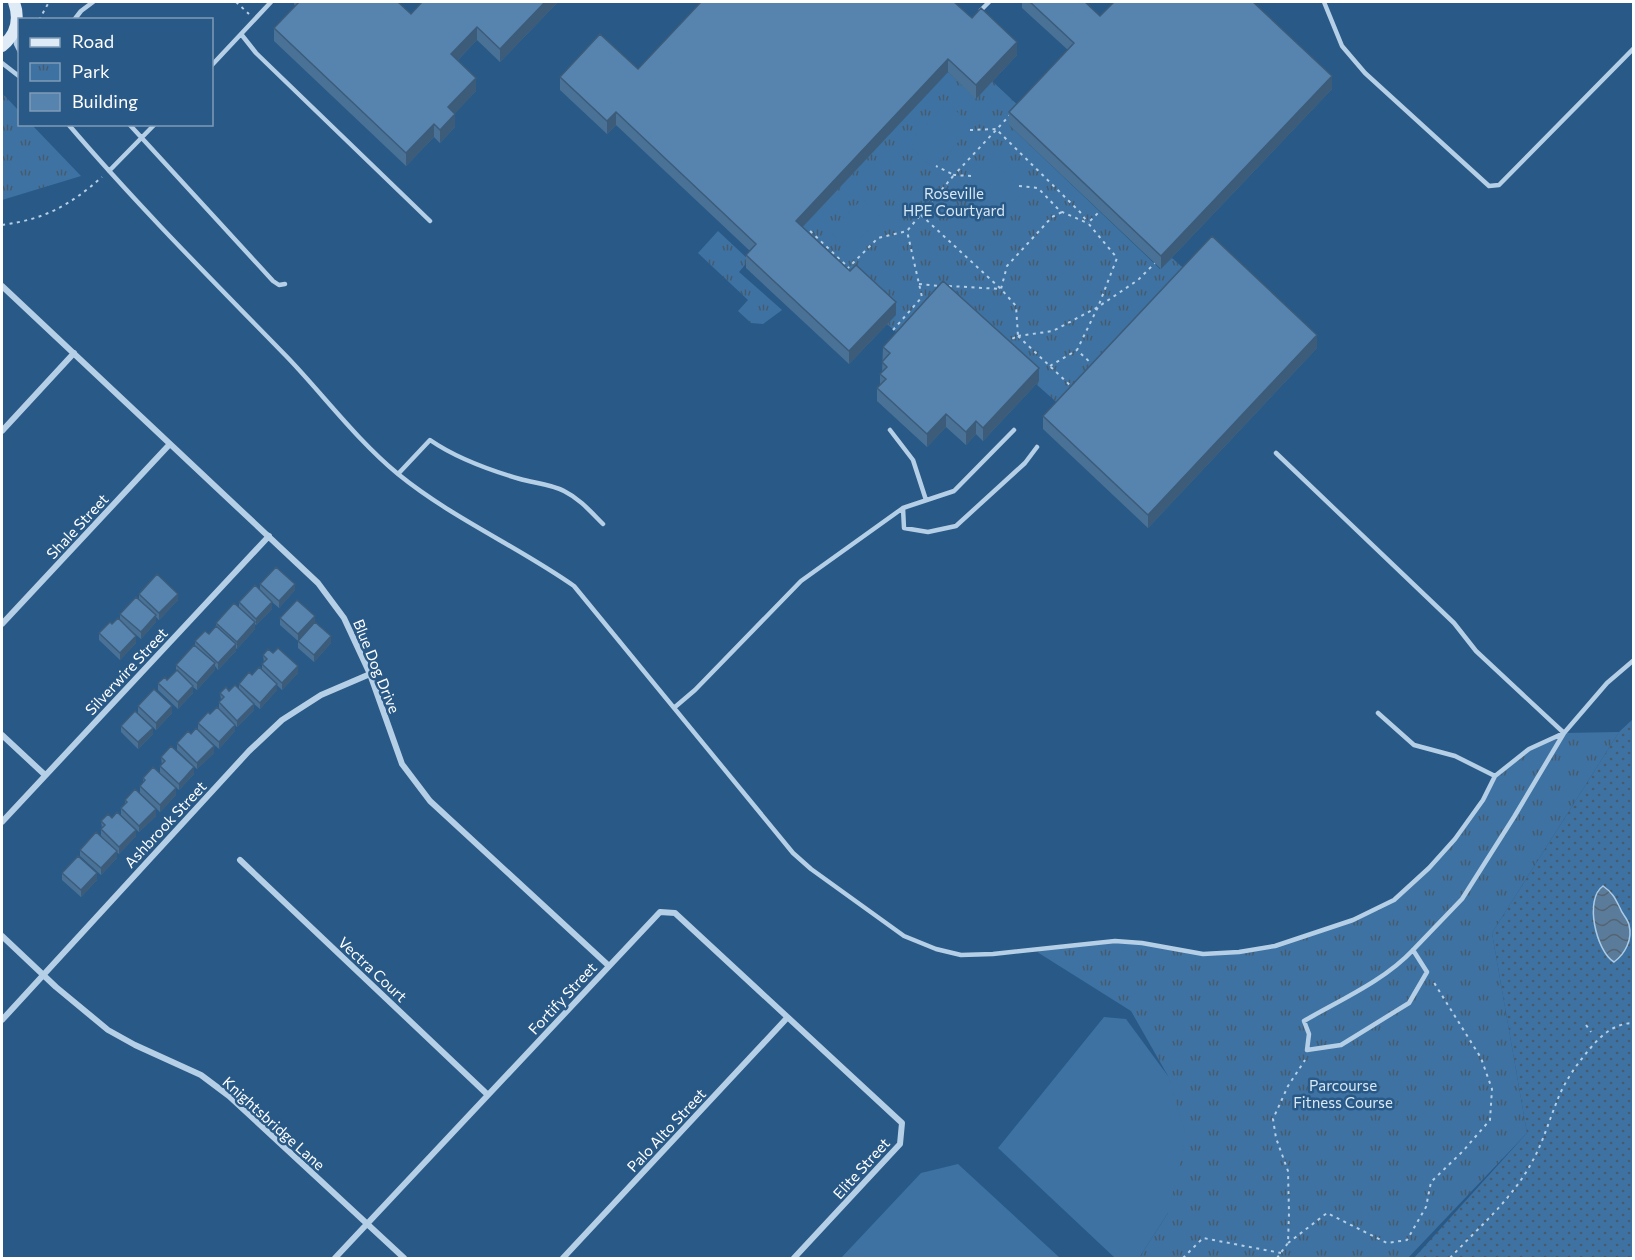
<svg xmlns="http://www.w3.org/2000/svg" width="1635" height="1260" font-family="Commissioner,sans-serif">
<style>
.grass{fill:url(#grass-dots)}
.park{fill:url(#park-tufts)}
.pitch{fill:#3e72a2}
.water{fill:url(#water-waves);stroke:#aacbe7;stroke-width:1.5}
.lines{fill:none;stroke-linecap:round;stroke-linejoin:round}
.path{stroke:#b5cfe7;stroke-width:2;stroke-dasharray:3 4.5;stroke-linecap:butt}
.lane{stroke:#b5cfe7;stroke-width:4.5}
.street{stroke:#b5cfe7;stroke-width:6}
.secondary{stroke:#deebf7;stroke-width:12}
.wall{fill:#4a7296}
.shaded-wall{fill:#3c5c7a}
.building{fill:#5684af;stroke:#3c5c7a;stroke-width:1.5}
.labels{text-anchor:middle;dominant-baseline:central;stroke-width:5;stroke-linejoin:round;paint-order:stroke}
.park-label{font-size:15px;fill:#d8e8f6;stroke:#295986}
.street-label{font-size:15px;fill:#fff;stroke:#295986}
</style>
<defs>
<pattern id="grass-dots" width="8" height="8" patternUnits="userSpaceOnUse" patternTransform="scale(1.5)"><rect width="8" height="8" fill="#3e72a2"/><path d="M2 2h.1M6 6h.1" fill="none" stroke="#465b6e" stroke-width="1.8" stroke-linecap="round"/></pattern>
<pattern id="park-tufts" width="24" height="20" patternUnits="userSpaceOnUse" patternTransform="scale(1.5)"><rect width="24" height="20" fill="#3e72a2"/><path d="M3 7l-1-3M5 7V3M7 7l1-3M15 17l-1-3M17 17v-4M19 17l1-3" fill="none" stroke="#465b6e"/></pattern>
<pattern id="water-waves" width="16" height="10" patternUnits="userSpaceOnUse" patternTransform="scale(1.5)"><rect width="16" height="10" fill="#5b7b9a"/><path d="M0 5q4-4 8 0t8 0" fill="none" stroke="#546473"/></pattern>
</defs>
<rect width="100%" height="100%" fill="#295986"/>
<path class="grass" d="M1633,719v539h-219l113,-125 -35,-200 127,-201z"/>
<path class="park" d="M948,72l28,26 16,-17 31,29 -14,15 151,144 12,-11 17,15 -126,135 -27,-24 -133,-46 -16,-14 8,-9 -99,-81z
M2,95l3,1 14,15 1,13 12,1 49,51 -79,24z
M718,231l31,29 -10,12 43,38 -19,14 -12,-1 -13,-12 10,-11 -50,-47z
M1619,732l-127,201 35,200 -119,125h-269l29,-45v-137l-37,-65 -97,-61 81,-9 88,13 72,-8 78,-26 41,-20 61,-61 28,-39 12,-24 34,-27 35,-16z"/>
<path class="pitch" d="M947,102l26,25 -40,41 -25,-24z
M989,158l35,33 -21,23 -36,-33z
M862,199l19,18 -32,33 -19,-18z
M1104,1017l22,2 42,57 18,59 -18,78 -29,45h-24l-117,-110z
M958,1164l102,94h-219l80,-85z"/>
<path class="water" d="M1603,886c10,7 12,12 17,22 2,6 8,11 9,17 4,14 -4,29 -15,37 -18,-11 -30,-63 -11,-76z"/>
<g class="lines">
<path class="path" d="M236,2l13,12
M39,20l10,-18
M970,130l26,-1 84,83 8,11
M971,176l-17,-1 57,-61
M1019,186l19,2 22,23 25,11
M921,215l80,74 15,17 2,30 -11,5
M2,225c43,-6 67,-19 100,-48
M803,230h6l40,38
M847,269l31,-31 29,-7 47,-56 -18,-9
M919,284l21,2
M949,286l52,3 6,-23 45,-49 10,-5
M893,330l29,-33 -15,-66
M1018,336l35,-5 45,-24 19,-49 -29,-35 12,-12
M1018,336l55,52
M1050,366l27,-16
M1094,366l-17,-16 21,-43 40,-27 17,-17
M1586,1025l5,7
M1288,1243l39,-30 60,30 20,-3 19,-33 5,-25 32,-31 27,-31 2,-31 -11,-31 -48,-77
M1183,1258l20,-20 78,15
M1277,1258l11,-15 1,-30 -1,-42 -12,-33 -3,-19 15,-33 17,-26
M1450,1258c27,-29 57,-54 78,-89 13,-21 20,-45 29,-68 8,-21 22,-40 37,-57 11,-12 23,-21 40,-21"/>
<path class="lane" d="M1324,2l18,44 23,27 124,113 10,-1 135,-137
M981,10l8,-8
M74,20l7,-9 12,-9
M241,34l15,19 174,168
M16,35v9l4,8
M2,63l18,14
M212,65l59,-63
M68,124c70,82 146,158 221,235 36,38 68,81 109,115 54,44 119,72 176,112l219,267 18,16 93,67 32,13 25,6 32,-1 122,-13 27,2 61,11 36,-2 36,-6 78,-26 41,-20 35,-32 26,-29 28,-39 12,-24 34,-27 35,-16 43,-50 27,-23
M129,124l144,157 6,4 6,-1
M109,171l46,-47
M890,430l23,30 13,40
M1276,453l178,170 22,28 88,82 -50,84 -52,82 -49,51c-29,31 -73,50 -109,71l5,13 -2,16 34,-5 68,-42 18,-31 -14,-22
M398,474l32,-34c26,18 59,30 90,39 14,4 31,5 44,12 16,8 27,21 39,33
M903,508l51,-17 60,-61
M675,707l20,-17 106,-109 102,-73 1,20 24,4 28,-6 69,-63 12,-16
M1378,713l36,32 41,11 40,20"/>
<path class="street" d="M2,286l316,297 26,35 26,56 32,90 28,37 179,165
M2,431l72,-78
M2,624l167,-179
M2,735l43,40
M2,822l267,-286
M240,860l248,235
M2,936l54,51 52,43 27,15 66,30 28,21 175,162
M2,1020l247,-269 33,-31 39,-25 49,-21
M335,1258l325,-346 15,1 227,210 -2,21 -106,114
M563,1258l224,-240"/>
<path class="secondary" d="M2,46c14,-11 18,-27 12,-44"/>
</g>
<path class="wall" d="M294,2h104l13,12 11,-12h136l-58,60 -23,-22 -19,20 18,31 -22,23 1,13 -15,16 -6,-6 -28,29 -132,-125v-13l21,-22 -1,-2z
M1022,2h63l15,14 232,73 -171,180 -152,-144v-13l59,-62 -46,-42z
M972,18l45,37 -41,44 -28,-27 -145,155 93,88 -47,49 -103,-96v-13l4,-4 -134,-126 -9,9 -47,-44v-13l78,-8z
M883,347l156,34 -56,60 -7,-7 -10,11 -20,-18 -19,20 -50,-46v-13l3,-3v-11l2,-1z
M1317,348l-169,180 -105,-99v-13z
M260,584l35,6 -16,18 -7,-6v7l-16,16 -1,-1v5l-18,20 -1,-1v3l-18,19 -3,-4v4l-18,20 -4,-3v6l-15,16 -20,-19v-7l9,-3 9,-9v-6l19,-19v-5l14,-7 7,-8v-3l23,-15v-6l21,-12z
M139,594l39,6 -19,20 -3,-3v5l-15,17 -21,-18v-7l19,-14z
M315,616l-17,25 -18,-16v-7z
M99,633l37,10 -16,17 -21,-20z
M298,641l33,2 -17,19 -16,-14z
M263,655l35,18 -16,17 -5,-5v5l-17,19 -6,-5v6l-17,17 -2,-2v6l-16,18 -21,-19v-7l21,-14v-7l2,-2 -1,-7 19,-4v-5l13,-9 10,-5v-6l2,-1z
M138,706l34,7 -16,17 -18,-17z
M121,726l32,8 -15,15 -17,-17z
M177,743l37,10 -17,16 -20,-19z
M161,757l33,17 -15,16 -19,-17v-7l2,-1z
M143,778l33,17 -16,17 -20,-19v-7l3,-3z
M125,800l31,16 -17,16 -18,-17v-7l4,-4z
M112,818l24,18 -17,18 -2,-2v6l-16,17 -21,-19v-6l29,-6 -8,-8v-7l1,-1 -1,-7z
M62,873l35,7 -16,17 -19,-17z"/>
<path class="shaded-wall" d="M545,2h13l-58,60v-13z
M477,27v13l-26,27v-13z
M1017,42v13l-41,44v-14z
M948,59v13l-152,162v-13z
M1332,76v13l-171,180v-13z
M476,78v13l-28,30v-14z
M616,112v13l-9,9v-13z
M455,114v13l-15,16v-13z
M434,124v13l-28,29v-13z
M896,302v13l-47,49v-13z
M1317,335v13l-169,180v-13z
M1039,368v13l-56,60v-13z
M946,414v13l-19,20v-13z
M976,421v13l-10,11v-13z
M295,584v6l-16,18v-7z
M178,594v6l-19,20v-7z
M272,602v7l-16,16v-6z
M156,615v7l-15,17v-7z
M315,616v6l-17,19v-7z
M255,622v7l-18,20v-7z
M136,636v7l-16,17v-7z
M331,636v7l-17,19v-7z
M236,644v7l-18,19v-7z
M215,663v7l-18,20v-7z
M298,666v7l-16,17v-7z
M277,684v6l-17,19v-6z
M193,686v7l-15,16v-7z
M254,704v6l-17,17v-6z
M172,706v7l-16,17v-7z
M235,725v6l-16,18v-7z
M153,728v6l-15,15v-7z
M214,746v7l-17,16v-6z
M194,767v7l-15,16v-6z
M176,788v7l-16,17v-7z
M156,809v7l-17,16v-6z
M136,830v6l-17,18v-7z
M117,851v7l-16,17v-7z
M97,873v7l-16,17v-7z"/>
<path class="building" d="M299,2h99l13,12 11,-12h123l-45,47 -23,-22 -26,27 25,24 -28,29 7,7 -15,16 -6,-6 -28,29 -132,-125z
M701,2h253l18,16 9,-10 36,34 -41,43 -28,-26 -152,162 54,50 6,-6 40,37 -47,49 -103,-96 10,-11 -140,-132 -9,9 -47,-44 40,-43 38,35z
M1030,2h55l15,14 14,-14h139l79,74 -171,180 -152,-144 65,-69z
M1212,236l105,99 -169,180 -105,-99z
M943,281l96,87 -56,60 -7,-7 -10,11 -20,-18 -19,20 -50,-46 9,-9 -6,-5 7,-7 -5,-5 8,-9 -7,-6z
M276,567l19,17 -16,17 -19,-17z
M157,574l21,20 -19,19 -20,-19z
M255,585l17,17 -16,17 -17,-17z
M136,597l20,18 -15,17 -21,-18z
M297,600l18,16 -17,18 -18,-16z
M234,603l21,19 -18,20 -21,-19z
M118,618l18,18 -16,17 -21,-20 11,-11 2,2z
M315,622l16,14 -17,19 -16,-14z
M216,626l20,18 -18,19 -23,-22 10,-10 4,3z
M194,645l21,18 -18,20 -21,-18z
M278,648l20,18 -16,17 -20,-19 5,-5 -4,-4 5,-6 5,4z
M259,667l18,17 -17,19 -21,-19 10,-12 3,3z
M177,670l16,16 -15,16 -20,-19 7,-6 2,3z
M235,685l19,19 -17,17 -18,-19 5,-5 -4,-4 6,-6 3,4z
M154,689l18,17 -16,17 -18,-17z
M217,707l18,18 -16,17 -21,-19 10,-11 2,2z
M135,711l18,17 -15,14 -17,-16z
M196,728l18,18 -17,17 -20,-20 11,-12 3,3z
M171,746l23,21 -15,17 -19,-18 5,-5 -4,-4z
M153,767l23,21 -16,17 -20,-19 5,-6 -2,-2z
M135,789l21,20 -17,17 -18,-18 6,-6 -2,-2z
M117,812l19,18 -17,17 -18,-18 4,-4 -4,-4 7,-7 4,4z
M96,832l21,19 -16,17 -21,-18z
M78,856l19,17 -16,17 -19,-17z"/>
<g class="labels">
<g class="park-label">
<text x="954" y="193">Roseville<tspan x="954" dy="17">HPE Courtyard</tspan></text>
<text x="1343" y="1085">Parcourse<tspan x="1343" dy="17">Fitness Course</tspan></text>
</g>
<g class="street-label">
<text transform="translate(77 526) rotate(-47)">Shale Street</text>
<text transform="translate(377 666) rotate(68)">Blue Dog Drive</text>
<text transform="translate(126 671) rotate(-47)">Silverwire Street</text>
<text transform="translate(165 824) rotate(-47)">Ashbrook Street</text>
<text transform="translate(373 969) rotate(43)">Vectra Court</text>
<text transform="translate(562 998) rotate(-47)">Fortify Street</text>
<text transform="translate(274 1123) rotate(42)">Knightsbridge Lane</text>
<text transform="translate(666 1130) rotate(-47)">Palo Alto Street</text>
<text transform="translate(861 1168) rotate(-48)">Elite Street</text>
</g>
</g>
<rect width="1635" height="1260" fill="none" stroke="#ffffff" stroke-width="6"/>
<rect x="18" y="18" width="195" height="108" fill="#295986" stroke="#7f9bb6" stroke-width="1.5"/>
<rect x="30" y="38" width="30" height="9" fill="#deebf7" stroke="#7f9bb6" stroke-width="1.5"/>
<text x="72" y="48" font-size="18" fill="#ffffff">Road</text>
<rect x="30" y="63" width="30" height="18" fill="url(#park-tufts)" stroke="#7f9bb6" stroke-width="1.5"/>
<text x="72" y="78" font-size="18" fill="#ffffff">Park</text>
<rect x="30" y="93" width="30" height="18" fill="#5684af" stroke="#7f9bb6" stroke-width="1.5"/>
<text x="72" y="108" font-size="18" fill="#ffffff">Building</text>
</svg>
